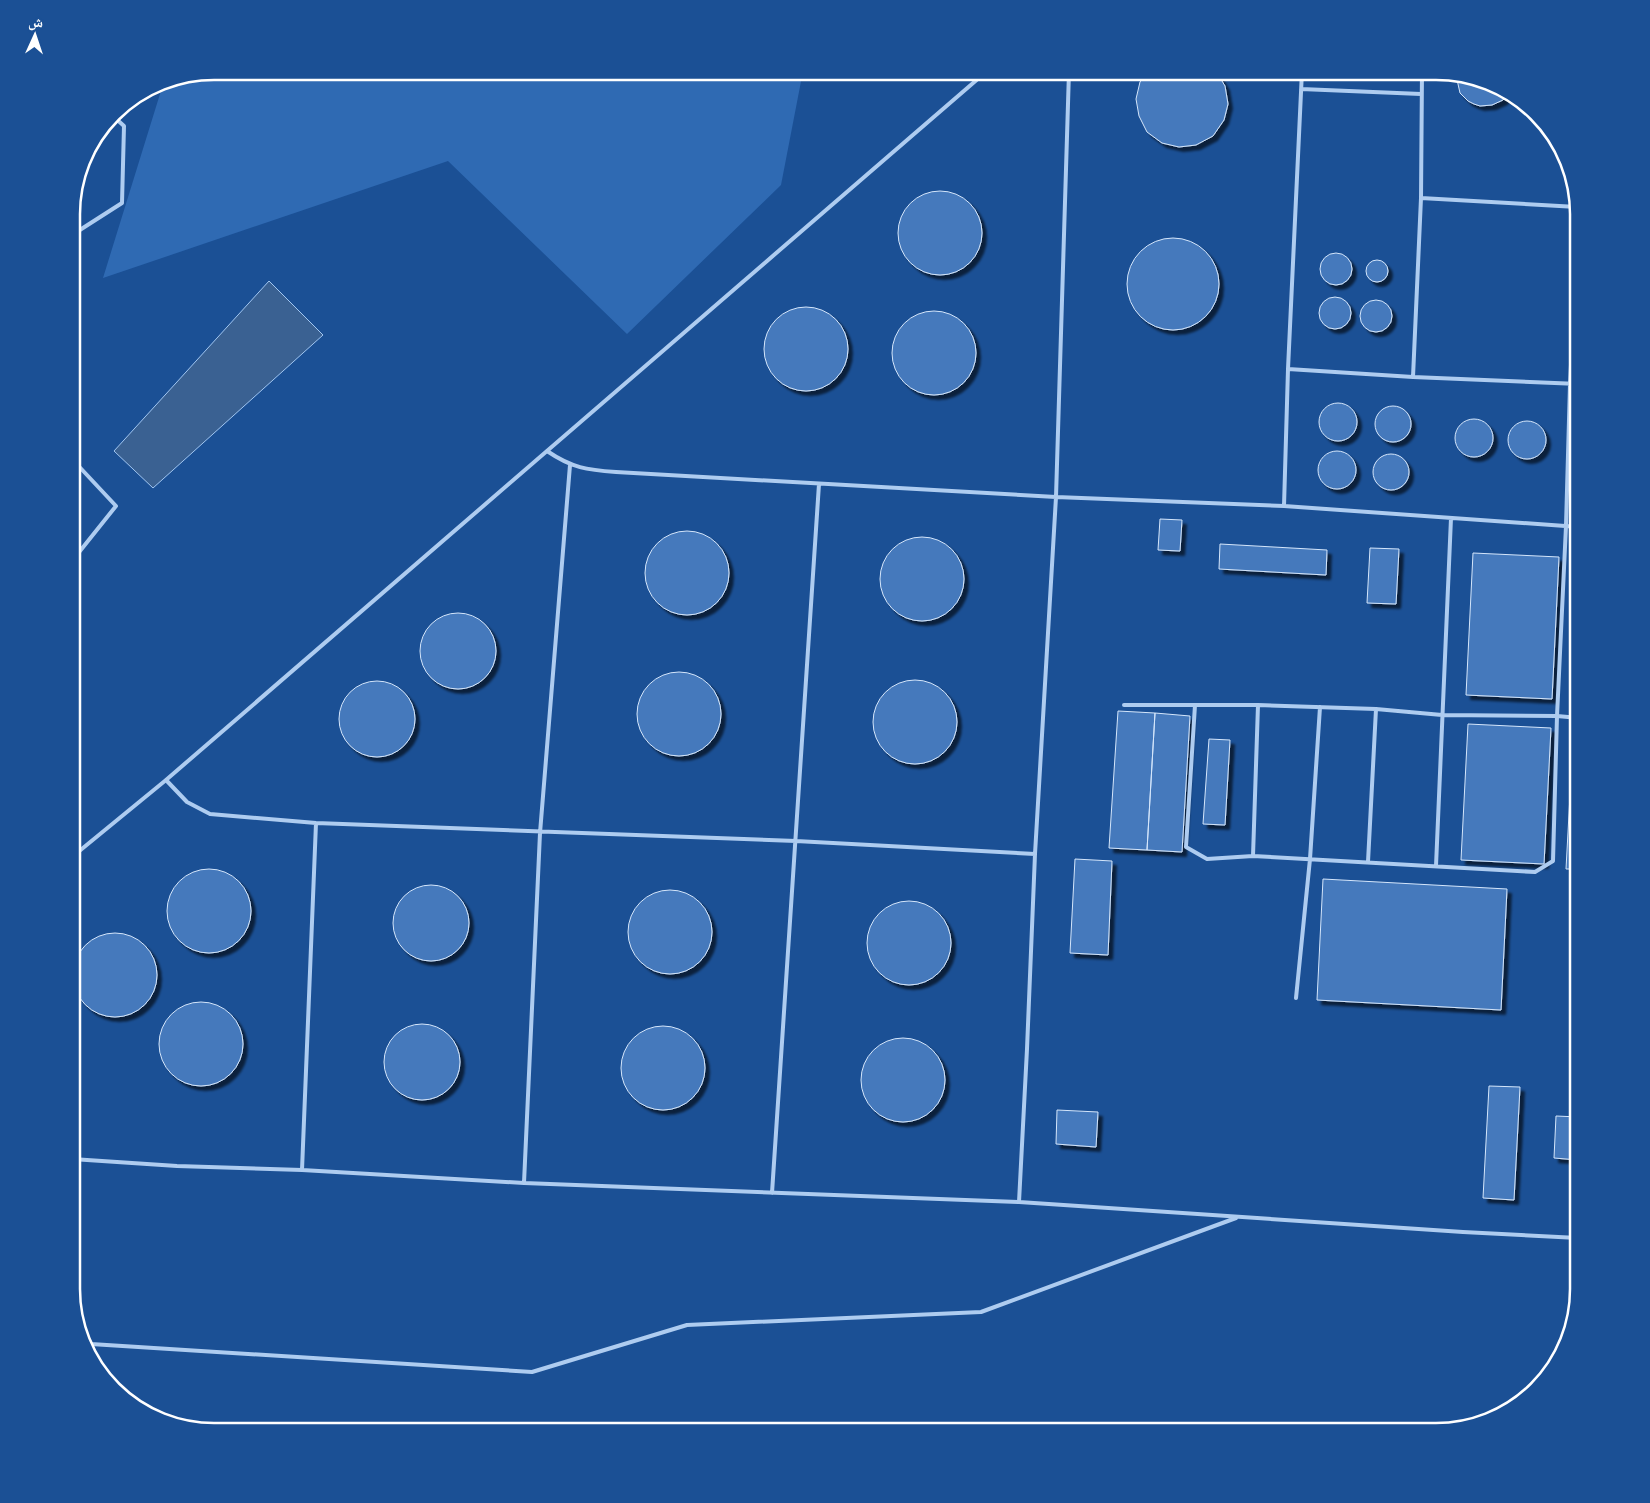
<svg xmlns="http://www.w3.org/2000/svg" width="1650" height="1503" font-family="Arial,'Noto Naskh Arabic',sans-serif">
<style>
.green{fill:#2f6ab3}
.water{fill:#3a6192;stroke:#a1c6f1}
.building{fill:#4479bc;stroke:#d5e6fb;filter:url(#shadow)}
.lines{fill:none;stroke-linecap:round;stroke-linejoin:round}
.lane{stroke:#aeccf0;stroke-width:4}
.rim{fill:none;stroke:#fff;stroke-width:2.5}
</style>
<defs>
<filter id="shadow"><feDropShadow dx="4.5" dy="4.5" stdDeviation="1" flood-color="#0009"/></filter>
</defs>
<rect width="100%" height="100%" fill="#1b5095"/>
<path class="green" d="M214,71h589l-22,114 -154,149 -179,-173 -345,117 61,-197z"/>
<path class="water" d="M269,281l54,54 -170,153 -39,-37z"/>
<path class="building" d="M1148,71h68l9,15 3,18 -4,16 -11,16 -17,9 -17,2 -17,-4 -15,-11 -8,-16 -3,-17 4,-17z
M1456,75l35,7 17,12 -5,6 -11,5 -12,1 -6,-2 -6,-3 -8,-8z
M898 233a42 42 0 1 1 84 0a42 42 0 1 1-84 0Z
M1127 284a46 46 0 1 1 92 0a46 46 0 1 1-92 0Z
M1320 269a16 16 0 1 1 32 0a16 16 0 1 1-32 0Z
M1366 271a11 11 0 1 1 22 0a11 11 0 1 1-22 0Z
M1319 313a16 16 0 1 1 32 0a16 16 0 1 1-32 0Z
M1360 316a16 16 0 1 1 32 0a16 16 0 1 1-32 0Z
M764 349a42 42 0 1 1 84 0a42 42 0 1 1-84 0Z
M892 353a42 42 0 1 1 84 0a42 42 0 1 1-84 0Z
M1319 422a19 19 0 1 1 38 0a19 19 0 1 1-38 0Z
M1375 424a18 18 0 1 1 36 0a18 18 0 1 1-36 0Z
M1455 438a19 19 0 1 1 38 0a19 19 0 1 1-38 0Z
M1508 440a19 19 0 1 1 38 0a19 19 0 1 1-38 0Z
M1318 470a19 19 0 1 1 38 0a19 19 0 1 1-38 0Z
M1373 472a18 18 0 1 1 36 0a18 18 0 1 1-36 0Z
M1160,519l22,1 -2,31 -22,-1z
M645 573a42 42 0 1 1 84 0a42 42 0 1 1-84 0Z
M880 579a42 42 0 1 1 84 0a42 42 0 1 1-84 0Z
M1220,544l107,6 -1,25 -107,-6z
M1370,548l29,1 -3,55 -29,-1z
M1473,553l86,4 -7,142 -86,-4z
M420 651a38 38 0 1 1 76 0a38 38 0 1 1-76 0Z
M637 714a42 42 0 1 1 84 0a42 42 0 1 1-84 0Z
M873 722a42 42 0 1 1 84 0a42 42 0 1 1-84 0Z
M339 719a38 38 0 1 1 76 0a38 38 0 1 1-76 0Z
M1118,711l37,2 -8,137 -38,-2z
M1155,713l35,3 -8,136 -35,-2z
M1468,724l83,4 -7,136 -83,-4z
M1209,739l21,1 -5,85 -22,-1z
M1570,795h9v74h-13z
M1075,859l37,2 -4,94 -38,-2z
M167 911a42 42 0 1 1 84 0a42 42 0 1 1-84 0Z
M1323,879l184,10 -6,121 -184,-10z
M393 923a38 38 0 1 1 76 0a38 38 0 1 1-76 0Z
M628 932a42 42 0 1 1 84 0a42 42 0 1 1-84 0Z
M867 943a42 42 0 1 1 84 0a42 42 0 1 1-84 0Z
M73 975a42 42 0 1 1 84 0a42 42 0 1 1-84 0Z
M159 1044a42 42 0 1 1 84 0a42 42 0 1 1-84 0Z
M384 1062a38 38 0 1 1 76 0a38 38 0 1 1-76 0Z
M621 1068a42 42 0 1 1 84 0a42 42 0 1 1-84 0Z
M861 1080a42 42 0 1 1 84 0a42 42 0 1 1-84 0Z
M1489,1086l31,1 -6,113 -31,-2z
M1057,1110l41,2 -2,35 -40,-3z
M1556,1116l23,1 -1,43 -24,-2z"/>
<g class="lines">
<path class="lane" d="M1301,89l120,5
M1421,198l156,9
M72,235l50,-32 2,-77 -11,-10
M1288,369l125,8 166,7
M1413,377l8,-179 1,-127
M547,451c25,17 40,19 69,21l440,25 228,9 295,21
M1284,506l4,-137 14,-298
M72,561l44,-55 -44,-47
M1124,705h134l118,4 66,6 115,1 22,2
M1195,705l-9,142 21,12 46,-3 282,16 18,-11 4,-145 9,-190 4,-142 9,-171
M166,780l21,22 23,12 106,9 480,18 239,13
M1253,856l5,-151
M72,857l94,-77 821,-709
M1368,862l8,-153
M1436,866l15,-348
M1296,998l14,-139 10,-152
M72,1159l105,7 125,4 222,13 495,19 444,30 115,6
M302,1170l14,-347
M524,1183l16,-350 30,-368
M772,1193l47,-709
M1019,1202l8,-153 8,-195 21,-357 13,-426
M81,1337l10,7 441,28 155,-47 294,-13 255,-94
M91,1344l7,23"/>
</g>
<path d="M0 0H1650V1503H0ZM214 80H1436A134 134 0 0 1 1570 214V1289A134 134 0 0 1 1436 1423H214A134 134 0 0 1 80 1289V214A134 134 0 0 1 214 80Z" fill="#1b5095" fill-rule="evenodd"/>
<path class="rim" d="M214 80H1436A134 134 0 0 1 1570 214V1289A134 134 0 0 1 1436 1423H214A134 134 0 0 1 80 1289V214A134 134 0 0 1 214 80Z"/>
<g transform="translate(35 35) rotate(3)" stroke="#1b5095" stroke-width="4" paint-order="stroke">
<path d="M0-4L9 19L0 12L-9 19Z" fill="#ffffff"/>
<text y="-8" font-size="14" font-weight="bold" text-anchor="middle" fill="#ffffff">ش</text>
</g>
</svg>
